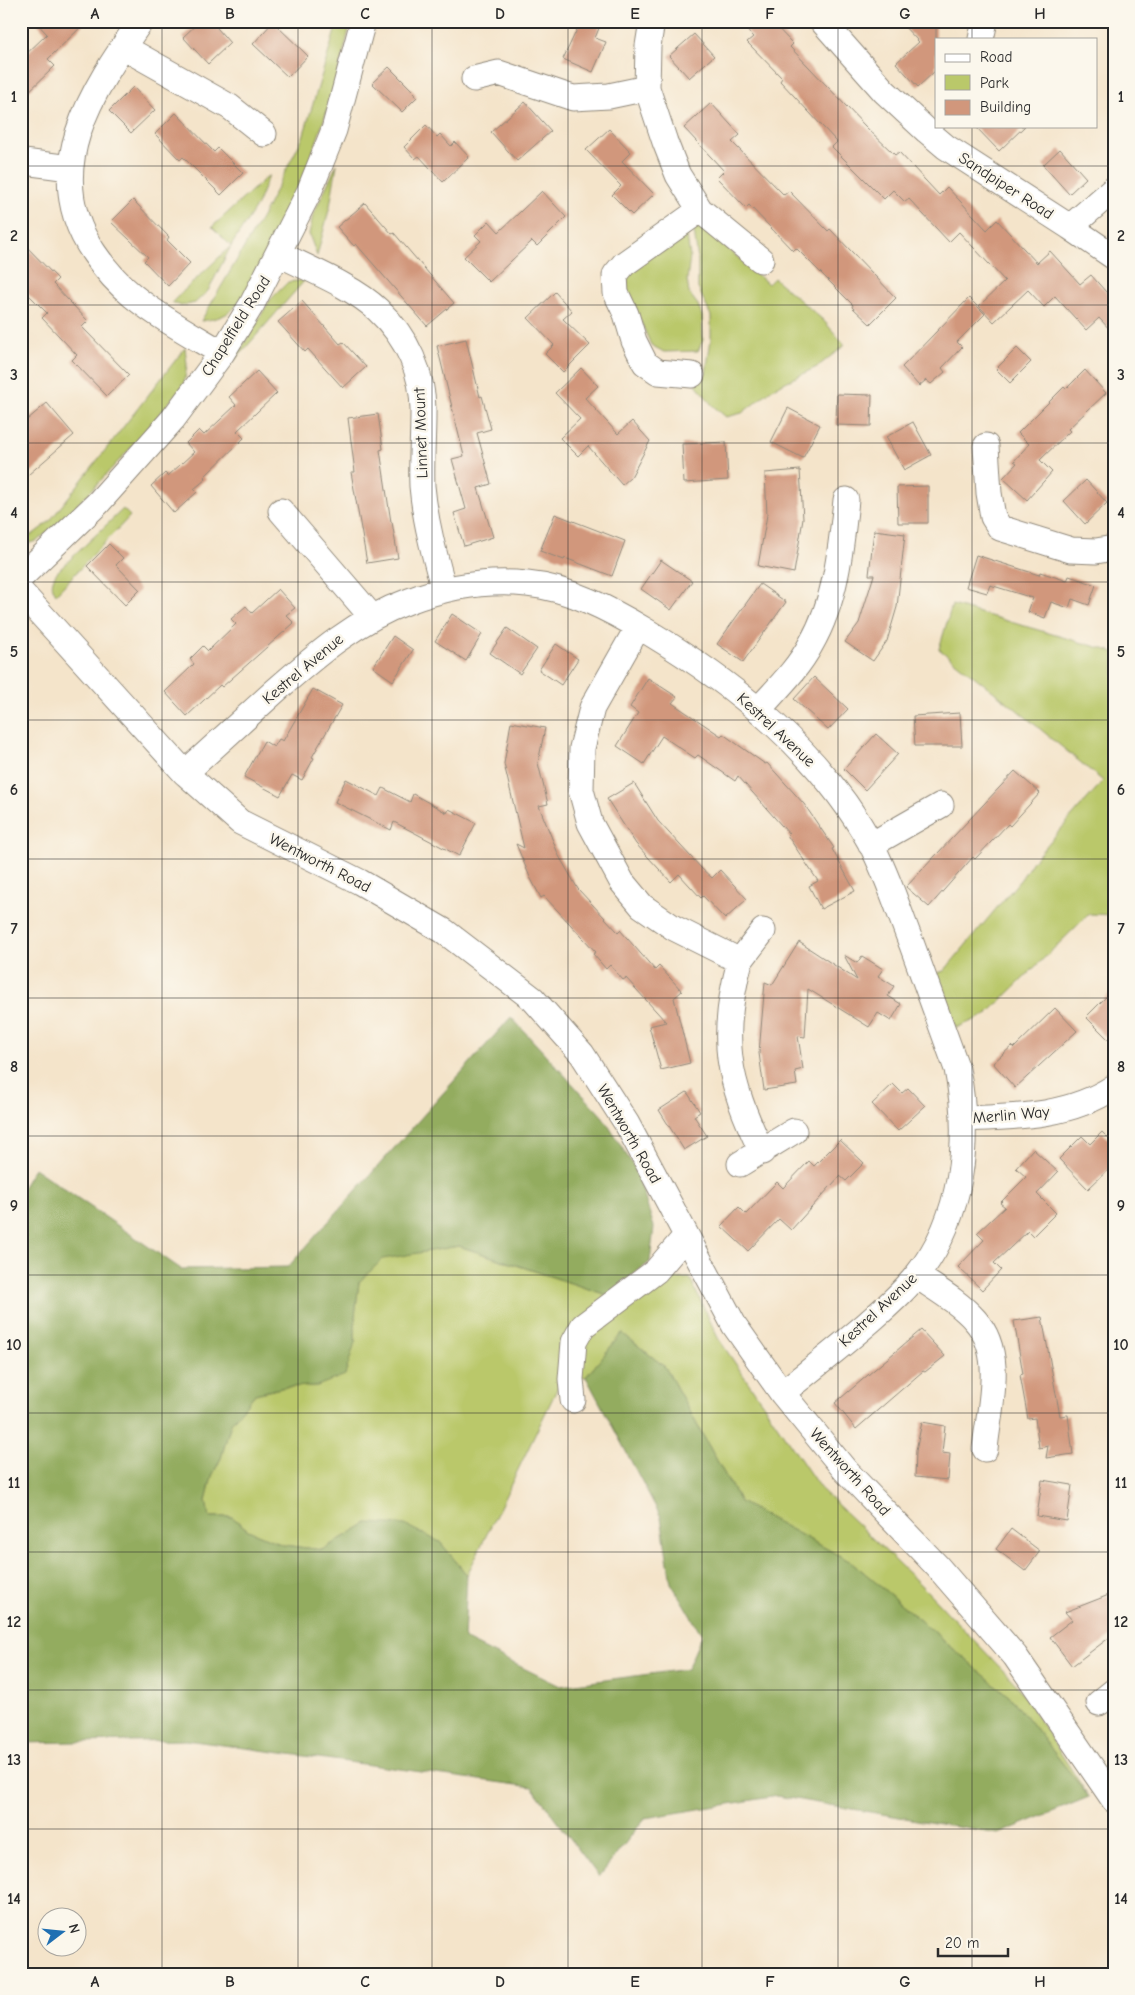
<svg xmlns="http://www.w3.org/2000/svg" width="1135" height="1995" font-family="'Comic Neue',sans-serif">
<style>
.green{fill:#bac86a;stroke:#727a4a}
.forest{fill:#93ac5e;stroke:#5f6c44}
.building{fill:#d1977c}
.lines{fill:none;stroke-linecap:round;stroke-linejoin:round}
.minor-casing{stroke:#90887a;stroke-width:27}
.minor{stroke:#fff;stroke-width:25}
.grid{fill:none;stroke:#2b2b2b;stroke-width:1;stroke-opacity:0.55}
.labels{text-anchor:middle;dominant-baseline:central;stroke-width:5;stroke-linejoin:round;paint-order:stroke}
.street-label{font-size:16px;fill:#2b2b2b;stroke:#fbf7ec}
.neatline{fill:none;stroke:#2b2b2b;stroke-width:2}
.grid-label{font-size:16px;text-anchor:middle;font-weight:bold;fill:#2b2b2b}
</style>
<rect width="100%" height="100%" fill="#fbf7ec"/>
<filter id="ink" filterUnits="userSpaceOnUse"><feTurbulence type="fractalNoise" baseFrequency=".02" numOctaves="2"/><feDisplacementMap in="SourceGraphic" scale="10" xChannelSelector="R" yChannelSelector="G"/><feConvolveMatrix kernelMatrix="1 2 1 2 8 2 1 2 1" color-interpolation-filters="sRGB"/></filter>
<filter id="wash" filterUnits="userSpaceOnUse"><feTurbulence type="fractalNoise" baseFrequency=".0096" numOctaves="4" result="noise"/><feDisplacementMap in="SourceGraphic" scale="20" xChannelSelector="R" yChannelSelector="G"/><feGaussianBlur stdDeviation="1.12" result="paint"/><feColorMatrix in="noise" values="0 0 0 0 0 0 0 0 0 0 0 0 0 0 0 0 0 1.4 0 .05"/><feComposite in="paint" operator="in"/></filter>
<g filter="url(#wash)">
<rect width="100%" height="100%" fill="#f4e4ca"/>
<path class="green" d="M338,21h13c-19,84 -47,168 -90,243 -8,13 -14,29 -23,40 -10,12 -22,15 -37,17l61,-104 41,-80z
M337,164l-7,42 -13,50 -8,-22 4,-19z
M269,175l-12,30 -26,41 -23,45 -13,12 -14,3 -9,-4 59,-56 -19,-19z
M699,223l69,61 6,-6 49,42 22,25 -28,22 -42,20 -33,26 -16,4 -14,-12 -16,-21 10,-11 5,-34v-23l-13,-28v-28l-4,-29z
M686,228l4,29 -3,23 2,13 9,12 4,11 1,24 -5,11 -34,1 -13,-7 -16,-37 -8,-15v-17z
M305,280l-71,81 36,-61 18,-18z
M185,348l2,17 -3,19 -43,53 -53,57 -33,32 -18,15 -16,4v-10h11l17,-13z
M123,509l7,7 -74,78c-6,-9 -4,-14 1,-22z
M952,605l162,47v263l-25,-1 -103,101 -30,13 -19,-55 7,-2 77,-92 12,-18 70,-80 -87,-72 -77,-60z
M459,1246l148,49 59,-16 24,-1 28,60 102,150 106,102 90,94 73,113 -77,-98 -159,-136 -113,-61 -75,-135 -43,-34 -36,44 -15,2 -11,4 -93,192 -27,-33 -73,-19 -45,27 -39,-5 -35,-15 -16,-13h-23l-3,-17 6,-24 9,-18 10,-35 24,-29 30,-7 32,-1 38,-44v-26l4,-34 24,-24z"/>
<path class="forest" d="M511,1017l92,100 33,53 18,57 -4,35 -43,33 -148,-49 -76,13 -24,23 -4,34v26l-10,33 -28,11 -32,1 -30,7 -24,29 -10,35 -9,18 -6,24 3,17h23l16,13 35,15 39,5 45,-27 38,2 35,17 27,33 -3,64 96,47 127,-17 15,-34 -31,-52 -10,-66 -75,-140 36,-44 43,34 75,135 113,61 159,136 77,98 -91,37 -221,-38 -132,22 -46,59 -67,-90 -346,-47 -165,3v-553l13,-22 147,101 107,-2z"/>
<g id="blocks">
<path class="building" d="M35,21h52l-39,38 7,7 -34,33v-40l26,-25z
M200,21h11l19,22 -22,21 -25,-27z
M581,21h21l-7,17 11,4 -13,30 -30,-13z
M738,21h33l22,23 -3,3 75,79 30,29 4,-3 40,43 8,-8 40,43 10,-10 40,43 13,-12 30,33 11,-9 23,26v33l-15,-16 -13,12 -31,-34 -11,11 -16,-17 -34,32 -15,-16 26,-25 -46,-49 -10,10 -40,-43 -4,3 -12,-12 -9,9 -52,-52 5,-5 -57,-61 2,-3 -35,-36 6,-5z
M899,21h37v49l-18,17 -22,-24 23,-21z
M273,22l35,34 -20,21 -35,-33z
M694,34l20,22 -25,22 -20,-22z
M389,67l27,27 -2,1 3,2 -15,15 -30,-29z
M133,87l22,23 -24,23 -22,-22z
M525,102l26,29 -34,30 -26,-29z
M711,103l29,32 -8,7 52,53 5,-4 39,40 2,-2 66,69 -26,26 -18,-17 1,-2 -57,-57 -3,3 -44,-46 -3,3 -29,-30 7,-7 -40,-43z
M176,113l38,39 4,-4 25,25 -22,22 -38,-38 -3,3 -25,-26z
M426,125l11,12 3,-3 11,12 4,-4 14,15 -26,25 -24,-26 -4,3 -11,-12z
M975,126h50l-26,25z
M609,129l22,23 -9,9 32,33 -22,21 -20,-20 9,-9 -35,-36z
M1060,149l26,29 -17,16 -26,-29z
M542,191l24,26 -29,29 -5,-5 -43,41 -25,-25 17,-16 -6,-6 14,-14 10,11z
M133,200l36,37 -2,3 23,23 -22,23 -24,-25 4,-4 -37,-35z
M365,203l27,31 2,-1 60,70 -27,23 -71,-82 -2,2 -17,-19z
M21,241l37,38 -5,5 35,37 -6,6 47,48 -22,21 -35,-36 5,-5 -35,-37 5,-5 -26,-26z
M555,292l17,19 -9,8 27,26 -27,27 -18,-18 9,-9 -26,-27z
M969,298l16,16 -28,28 5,5 -20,21 3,4 -14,12 -5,-4 -7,6 -17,-19z
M302,301l38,43 3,-2 23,25 -23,21 -35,-39 -3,3 -27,-30z
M466,339l14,58 2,-1 9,33 -14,4 14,51 -13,4 15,49 -29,9 -10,-33 12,-4 -14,-50 12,-3 -27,-110z
M1017,348l14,14 -21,21 -14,-14z
M581,368l17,18 -13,12 33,36 14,-13 18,20 -19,36 -9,8 -34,-39 -10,10 -18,-18 20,-19 -25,-26z
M1085,370l21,23 -38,36 2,2 -30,29 12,12 -25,28 -24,-22 14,-15 -3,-2 15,-17 -11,-11 46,-46 2,2z
M257,371l20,22 -40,38 7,7 -40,39 2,2 -12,10 3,3 -23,21 -23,-27 14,-13 3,3 26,-24 -8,-9 13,-13 5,5 32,-30 -7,-8z
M837,394l35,1 -1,31 -35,-1z
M47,403l27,32 -53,46v-56z
M788,408l32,17 -17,33 -32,-16z
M378,414l5,35 -3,1 11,72h1l6,36 -31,5 -16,-91h4l-7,-54z
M913,422l18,33 -27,15 -18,-33z
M726,442l2,38 -44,3 -2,-39z
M800,470l3,49 -9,54 -36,-7 9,-51 -2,-42z
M1086,480l21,23 -22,21 -21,-23z
M928,486v37h-30l-1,-36z
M555,514l70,27 -13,35 -47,-18 -1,2 -24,-9z
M874,530l31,4 -8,73 -10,34 -14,20 -28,-19 14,-19 15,-48h-5z
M109,544l14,14 -7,7 24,25 -15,15 -38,-39z
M976,555l63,20 1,-3 27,9 2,-5 27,9 -7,20 -17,-6 -3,9 -18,-6 -6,16 -17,-6 5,-14 -43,-13 -3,8 -21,-6z
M661,560l31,21 -21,29 -30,-21z
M760,584l26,18 -43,60 -26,-18z
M278,589l17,19 -9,7 8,8 -72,64 -2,-2 -33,31 -22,-24 29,-28 -4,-5 13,-13 5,5 28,-27 -5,-5 15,-13 6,7z
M452,614l30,20 -16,27 -31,-20z
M507,628l30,21 -17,25 -30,-21z
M393,636l20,14 -20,31 -20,-14z
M556,644l22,15 -17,26 -22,-15z
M814,677l34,32 -20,21 -34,-31z
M648,678l29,19 -5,6 49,33 2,-2 42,30 2,-1 37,41 30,44 -2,1 23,42 -34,18 -12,-23 9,-5 -31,-46 2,-1 -51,-58 -3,5 -37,-26 -3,3 -33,-22 -18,28 -27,-18 21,-33 -8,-6z
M313,689l29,16 -30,52 2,1 -12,22 -10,-5 -12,21 -36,-19 20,-36 10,6 5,-8 4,2z
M960,713l2,33h-47l-2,-30z
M511,722l34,6 -7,35 10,41 -9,2 20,50 19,33 40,43 2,-2 35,40 4,-4 23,25 -8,7 16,65 -29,7 -12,-44 17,-4 -40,-44 -3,2 -13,-15 -4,4 -13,-15 3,-2 -52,-56 -3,2 -11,-21 -14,-33 8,4 -20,-84z
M876,734l22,20 -33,36 -21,-21z
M1015,771l25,22 -30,33 -2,-2 -33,35 -2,-2 -44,50 -23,-20z
M346,779l33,17 4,-8 27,14 3,-8 34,19 2,-4 27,14 -17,33 -65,-34 -3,8 -56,-28z
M634,783l24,38 44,48 10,9 8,-8 27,29 -22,20 -22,-23 -2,2 -22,-24 -8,8 -35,-38 -29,-45z
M799,942l58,38 -13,-25 13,8 5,-7 21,13 -5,7 16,10 -6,10 13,8 -10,17 -13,-8 -9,14 -61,-38 -3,48 -7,-1 5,33 -8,2 2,14 -33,5 -5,-37 6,-71 7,3z
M1114,989v56l-28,-28z
M1055,1008l22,23 -62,57 -22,-25 19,-17 2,2z
M893,1084l9,9 6,-5 17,18 -27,25 -26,-27z
M687,1092l13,20 -6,4 13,20 -23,14 -25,-40z
M1102,1132l12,12v20l-26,25 -29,-30 23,-23 8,8z
M840,1140l24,23 -18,18 -6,-5 -49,54 -12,-11 -31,32 -27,-25 18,-19 7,7 31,-32 6,6 26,-27 5,5z
M1033,1149l25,23 -21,22 19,19 -23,23 -5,-5 -34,32 7,7 -19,20 -24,-23 26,-27 -7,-7 28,-26 -5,-4 26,-26 -10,-9z
M1042,1317l18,99 8,-1 5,39 -27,4 2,-12 -9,2 -4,-30 -7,1 -8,-44 3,-1 -9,-53z
M921,1330l24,26 -20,16 -2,-1 -67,58 -21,-26z
M922,1422l23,4 -3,27 8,1 -2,26 -33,-3 1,-26z
M1042,1480l30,5 -5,36 -30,-5z
M1011,1529l29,22 -15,20 -29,-22z
M1114,1593v41l-42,32 -22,-29 22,-17 -7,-8z"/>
</g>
</g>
<g filter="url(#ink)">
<use href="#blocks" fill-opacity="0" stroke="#90887a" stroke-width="1"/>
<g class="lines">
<g class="minor-casing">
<path id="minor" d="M141,21c-49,69 -103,151 -47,232 11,16 24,31 39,43 27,22 59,39 89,57
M652,21l-4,25 -1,42 18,54 13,33 22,35 61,50
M822,21l62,70 43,40 19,16 124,80 44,30
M981,39l4,-18
M123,47l107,60 34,27
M474,79l25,-6 74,25 36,-2 38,-8
M24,162l46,6
M1070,227l44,-38
M279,254c30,15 75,33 99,56 29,27 46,64 45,104 0,24 -2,48 -1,72 3,35 13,71 22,104
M692,375l-34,-3 -13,-9 -11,-22 -8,-27 -10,-21 -1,-18 9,-11 76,-54
M986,446l3,47 4,24 7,11 71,22 25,1 18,-3
M281,511l91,106
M21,577l77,-74 75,-84 49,-66 30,-49 57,-112 25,-62 29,-109
M21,592l164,181 55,49 120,60 84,49 89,68 49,55 45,70 107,201 48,68 63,77 92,96 78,90 99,144
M638,627l-46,81 -10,40 -1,42 9,33 32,59 20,24 32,22 66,33c-21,78 -13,118 22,191
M758,710c18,-20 40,-41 53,-66 25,-43 30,-95 35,-144
M185,773c30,-27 59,-54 89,-81 41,-36 82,-72 135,-91 37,-14 78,-21 118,-17 43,4 84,26 121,48 88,53 172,120 223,212 17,32 28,68 41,101 15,41 30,82 45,124 14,70 6,149 -40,206 -14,18 -32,33 -49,48 -28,24 -57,47 -86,70
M871,845l70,-40
M740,961l23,-30
M963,1119c52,-2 106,-2 151,-32
M740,1164l54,-33
M917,1276c19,13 42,26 58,44 31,34 14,87 10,129
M573,1400l-2,-21 3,-37 9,-16 73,-55 30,-35
M1099,1703l15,-12"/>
</g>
<use href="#minor" class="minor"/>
</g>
</g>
<path class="grid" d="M162,21v1953M298,21v1953M432,21v1953M568,21v1953M702,21v1953M838,21v1953M972,21v18M972,126v1848M21,166h1093M21,305h1093M21,443h1093M21,582h1093M21,720h1093M21,859h1093M21,998h1093M21,1136h1093M21,1275h1093M21,1413h1093M21,1552h1093M21,1690h1093M21,1829h1093"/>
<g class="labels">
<g class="street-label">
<text transform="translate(1006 186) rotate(33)">Sandpiper Road</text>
<text transform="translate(236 326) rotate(-58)">Chapelfield Road</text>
<text transform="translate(421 433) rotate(-92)">Linnet Mount</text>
<text transform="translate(303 669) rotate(-40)">Kestrel Avenue</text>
<text transform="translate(776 730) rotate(43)">Kestrel Avenue</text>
<text transform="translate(320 863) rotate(27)">Wentworth Road</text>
<text transform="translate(1011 1115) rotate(-5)">Merlin Way</text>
<text transform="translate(629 1134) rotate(60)">Wentworth Road</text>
<text transform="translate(878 1310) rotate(-43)">Kestrel Avenue</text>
<text transform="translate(850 1472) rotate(48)">Wentworth Road</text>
</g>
</g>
<rect width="1135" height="1995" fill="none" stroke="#fbf7ec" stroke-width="55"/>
<rect x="935" y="38" width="162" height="90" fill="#fbf7ec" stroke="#a8a59f"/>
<rect x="945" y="54" width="25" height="8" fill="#ffffff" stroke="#a8a59f"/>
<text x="980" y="62" font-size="15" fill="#2b2b2b">Road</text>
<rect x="945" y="75" width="25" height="15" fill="#bac86a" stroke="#a8a59f"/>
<text x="980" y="88" font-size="15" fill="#2b2b2b">Park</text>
<rect x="945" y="100" width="25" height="15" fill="#d1977c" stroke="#a8a59f"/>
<text x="980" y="112" font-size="15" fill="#2b2b2b">Building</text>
<g transform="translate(62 1932) rotate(74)"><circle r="24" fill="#fbf7ec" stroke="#a8a59f"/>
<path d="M0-4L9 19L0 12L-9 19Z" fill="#1f6fb2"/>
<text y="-8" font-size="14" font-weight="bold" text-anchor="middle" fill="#2b2b2b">N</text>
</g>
<path d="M938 1948v8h70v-8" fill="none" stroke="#2b2b2b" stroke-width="2.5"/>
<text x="945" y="1948" font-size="15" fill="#2b2b2b" stroke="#fbf7ec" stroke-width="4" paint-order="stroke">20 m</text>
<rect x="28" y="28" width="1080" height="1940" class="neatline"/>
<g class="grid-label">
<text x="95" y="19">A</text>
<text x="230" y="19">B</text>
<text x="365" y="19">C</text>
<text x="500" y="19">D</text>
<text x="635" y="19">E</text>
<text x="770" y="19">F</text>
<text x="905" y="19">G</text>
<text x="1040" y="19">H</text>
<text x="14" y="102">1</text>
<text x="1121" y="102">1</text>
<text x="14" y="241">2</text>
<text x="1121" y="241">2</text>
<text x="14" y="380">3</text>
<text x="1121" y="380">3</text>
<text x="14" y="518">4</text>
<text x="1121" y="518">4</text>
<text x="14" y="657">5</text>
<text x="1121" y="657">5</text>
<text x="14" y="795">6</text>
<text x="1121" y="795">6</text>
<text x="14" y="934">7</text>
<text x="1121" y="934">7</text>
<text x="14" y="1072">8</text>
<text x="1121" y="1072">8</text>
<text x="14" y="1211">9</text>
<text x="1121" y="1211">9</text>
<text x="14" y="1350">10</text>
<text x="1121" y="1350">10</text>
<text x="14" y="1488">11</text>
<text x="1121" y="1488">11</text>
<text x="14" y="1627">12</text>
<text x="1121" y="1627">12</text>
<text x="14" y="1765">13</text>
<text x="1121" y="1765">13</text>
<text x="14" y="1904">14</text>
<text x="1121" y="1904">14</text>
<text x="95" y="1987">A</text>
<text x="230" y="1987">B</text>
<text x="365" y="1987">C</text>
<text x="500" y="1987">D</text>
<text x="635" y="1987">E</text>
<text x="770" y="1987">F</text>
<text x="905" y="1987">G</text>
<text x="1040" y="1987">H</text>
</g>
</svg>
